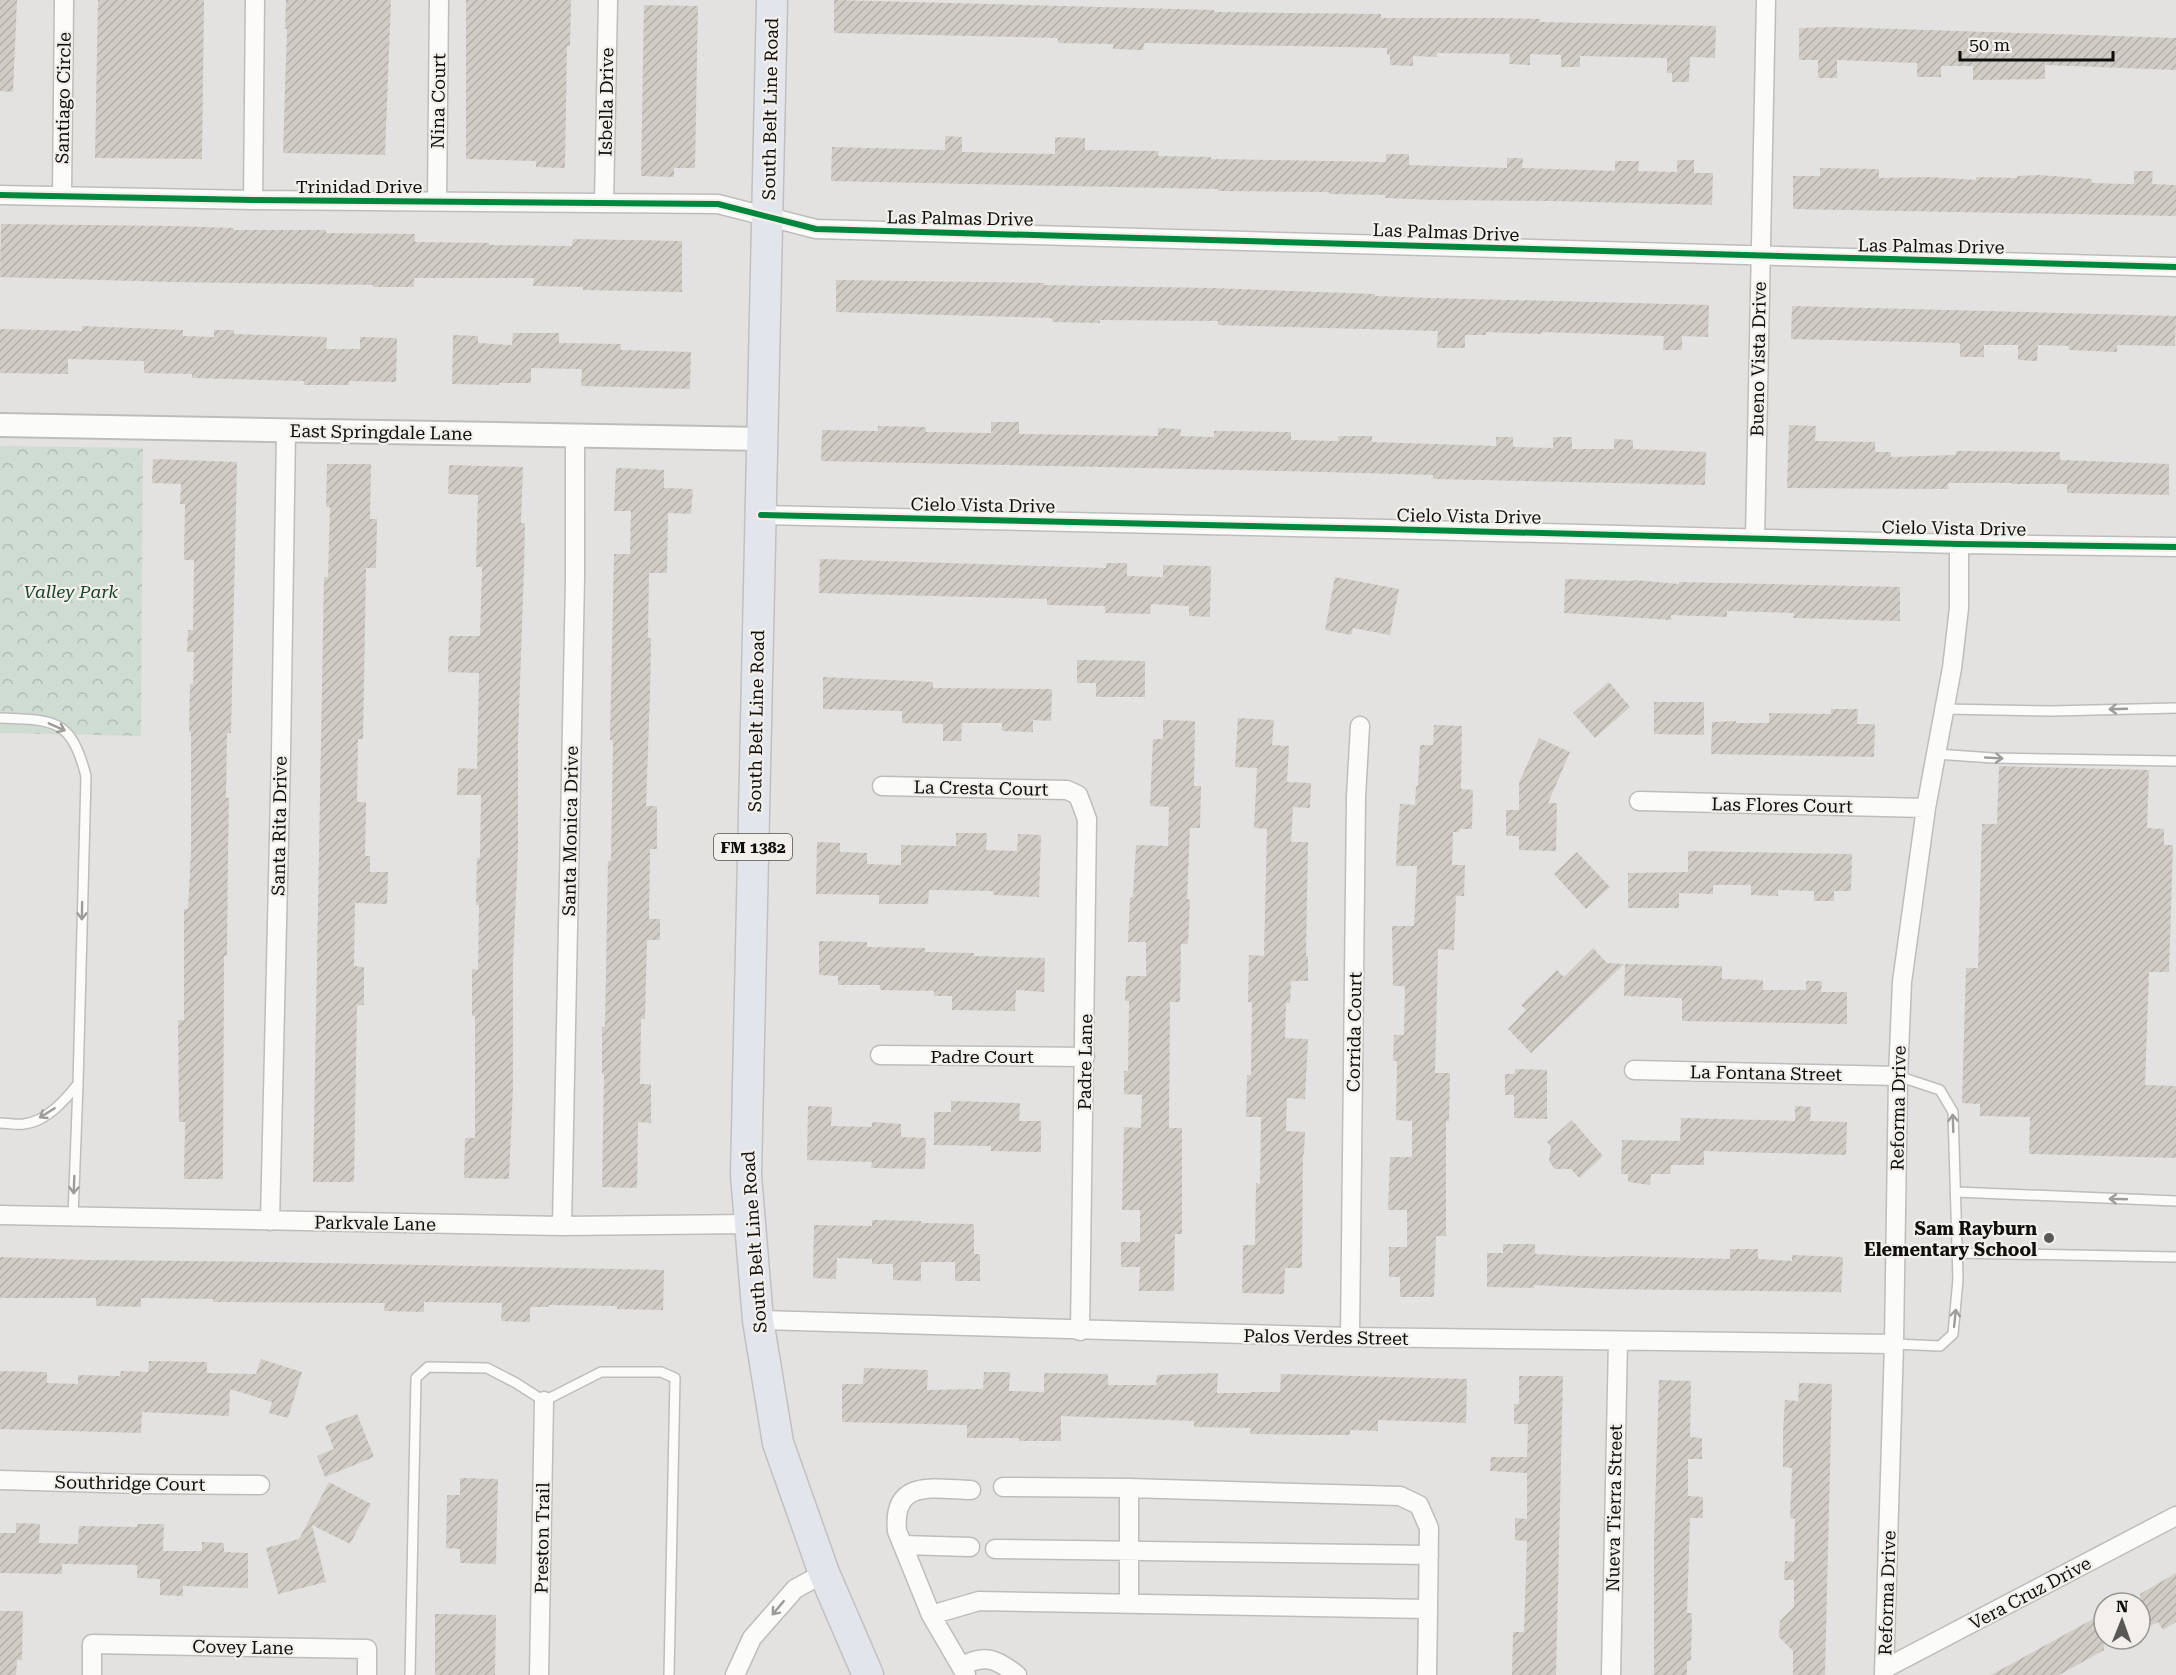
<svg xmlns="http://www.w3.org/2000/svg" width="2176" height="1675" font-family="'Roboto Serif',serif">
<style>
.park{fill:url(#park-crowns)}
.building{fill:url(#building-hatch)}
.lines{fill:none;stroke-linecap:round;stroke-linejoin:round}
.service-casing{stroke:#bebdbc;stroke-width:12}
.minor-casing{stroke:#bebdbc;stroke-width:21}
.tertiary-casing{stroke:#bebdbc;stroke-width:26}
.primary-casing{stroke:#c1c0bf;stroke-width:33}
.service{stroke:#fbfbfa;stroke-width:9}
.minor{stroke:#fbfbfa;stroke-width:18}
.tertiary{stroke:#fbfbfa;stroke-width:22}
.primary{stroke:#e2e5eb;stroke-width:30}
.cycleway-casing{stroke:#f3f0eb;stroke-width:10}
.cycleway{stroke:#00873e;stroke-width:6}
.oneway{stroke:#9d9c9b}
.poi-dot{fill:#5a5856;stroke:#f3f0eb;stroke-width:2}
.labels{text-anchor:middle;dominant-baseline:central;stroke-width:4.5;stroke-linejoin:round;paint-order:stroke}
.shield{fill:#f3f0eb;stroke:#53524f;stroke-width:1.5}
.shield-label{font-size:16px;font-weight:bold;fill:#0f0e0c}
.street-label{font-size:18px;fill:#0f0e0c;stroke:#f3f0eb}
.park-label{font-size:18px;font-style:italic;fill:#164426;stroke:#f3f0eb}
.poi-label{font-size:18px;font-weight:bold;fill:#0f0e0c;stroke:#f3f0eb;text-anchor:end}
</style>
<defs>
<pattern id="park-crowns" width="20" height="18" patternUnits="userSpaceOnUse" patternTransform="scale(1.5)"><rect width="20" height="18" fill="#cfdcd1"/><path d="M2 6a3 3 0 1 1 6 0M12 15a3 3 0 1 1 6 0" fill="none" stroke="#b1bcb2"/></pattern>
<pattern id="building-hatch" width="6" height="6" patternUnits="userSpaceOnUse" patternTransform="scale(1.5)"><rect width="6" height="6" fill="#d1ccc6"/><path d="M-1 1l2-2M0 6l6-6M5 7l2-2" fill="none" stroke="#b2aea9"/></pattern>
</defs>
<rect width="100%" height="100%" fill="#e4e2e0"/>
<path class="park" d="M0,446l143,2 -2,288 -141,-3z"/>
<path class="building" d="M0,0h17l-4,92 -13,-1z
M98,0h106l-2,159 -107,-1z
M286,0h105l-6,155 -102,-2 4,-124h-2z
M466,0h105l-1,46h-3l-2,122 -29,-1v-6l-70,-2z
M834,0l380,10v2l167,2v4h119l40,1v3l176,4 -1,32 -25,-1 -1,25h-17v-9h-5v-15l-87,-2v11h-19v-12l-31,-1v11l-21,-1 1,-10 -73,-1v4l-24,-1v10l-23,-1v-10h-3v-7l-243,-5 -1,7 -30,-1v-5l-55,-1v-5l-224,-5z
M644,5l54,1 -3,162h-21v9l-33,-1z
M1835,27l341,11v32l-131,-5v14l-72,1v-14h-32v11h-24v-14l-80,-3v18h-19v-18h-19v-32z
M945,136l17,1v15l93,2v-17l30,1v12l74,1 -1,5 53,1v2l175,3v-8h23v11l98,3v-10h16l-1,10 93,3v-10h24l-1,10 39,1v-12h17v13h19l-1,32 -160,-4 -119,-1 -48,-2v-3l-56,-1v-2l-111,-1v-2l-53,-1 -334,-7 1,-34 113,3z
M1820,168l59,1v9l50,-1 47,3v-3l41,1v-2l22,-1 53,4v4l37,1h5v-13h19l-1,13 24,1v31l-383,-7v-33h27z
M1,224l172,2 61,2v2h92v3l89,1v8l74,1v2l83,1 1,-7 109,2v51l-99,-2v-3l-50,-1 1,-8h-120v9h-41v-2l-202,-3 -171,-5z
M836,280l209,3 -1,2 167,3 164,6v2l56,2 278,7 -1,32 -26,-1v14h-19l1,-14 -122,-4v2l-56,-2v3h-21v13h-28l1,-17 -220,-6v-4l-118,-1v3l-48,-1v-4l-216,-6z
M1792,306l384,10 -1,30 -58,-1v7l-48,-2v-4l-31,-1 -1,16 -19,-1v-15h-34v12h-24v-13l-3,-1 -166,-4z
M82,326l101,4v6l31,1v-7h20v4l93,3 -1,12h34v-12l37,1 -1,44 -47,-1v4h-45v-4l-112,-3v-4l-48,-1v-12l-76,-2v15l-68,-1v-44l82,2z
M513,333h46v10l62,1v6l70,2 -1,37 -109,-3 1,-17 -51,-1v15h-32v2l-47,-1 1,-49 25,1v7l34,2z
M991,422h28v12l139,2v-8l23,1 -1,7 34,1v-6l77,1v8l47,1v-5h34v6l124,4v-9h17v10l40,1v-11h19v12h42v-10l19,1v9l73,3 -1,33 -272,-6v-4l-109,-3 -503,-11 1,-31 56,1v-5l48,1v5l65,1z
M1789,425l27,1 -1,15 60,1v10h16v5l65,-2v-4l104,1v8l109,4v31l-102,-2v-9h-55v-1h-64v6l-161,-1z
M153,459l84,3 -6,271h-4l-1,65h3l-1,55 -1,103h-3l-1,223h-39l1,-57h-6l-1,-102h6v-111h4l3,-57v-120h-2l1,-48h3l1,-32h-7l1,-22h5l1,-70h-10l1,-56h-5l1,-20 -29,-1z
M327,464h44l-1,55h7l-1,49h-10l-3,171h-5l-1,63h9l-1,54h5v16h18l-1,32 -32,-1 -1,63 10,1v38h-7l-3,177h-41l11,-605h4l2,-70h-4z
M449,465l74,2 -2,56h4l-1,45 -6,171v111l-5,112v126l-4,91 -45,-1 1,-40h10v-122h-3v-47l6,1 1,-65h-3l1,-47h3l1,-63h-24l1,-27 19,1 2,-96 -31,-1 1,-36h31l2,-69h-6l2,-72 -30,-1z
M616,468l48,2v18l29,1 -2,25 -23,-1 -1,60h-18l-1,65h3l-1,56 -4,112h11v43h-7l-1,70h11v21h-13l-2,79h-4l-1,65h11v39l-13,-1 -1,66 -35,-1 2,-113h-2v-47h3l3,-166h3l2,-121h-3l4,-186h16l1,-43h-17z
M820,559l286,9v-5h21v13l36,1v-12l48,1 -1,51 -21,-1v-10l-38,-2 -1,10 -45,-1v-7l-58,-1v-6l-228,-6z
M1335,577l64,12 -9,46 -37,-7 -2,7 -26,-5z
M1565,579l69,2v-1l45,4v-2l221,5v34l-107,-3 1,-5 -67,-2v6l-56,-2v5l-107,-7z
M1077,660l68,1v36h-49v-14h-19z
M823,677l110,5v6l119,1 -1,32 -18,-1v12l-31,-1v-8h-40l-1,18h-18v-17l-41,-1v-12l-79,-2z
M1609,682l21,25 -35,31 -22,-25z
M1654,702h50v33l-50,-1z
M1831,709h27l-1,15h18l-1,33 -163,-3 1,-32 24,-1v2h33v-10l62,1z
M1238,718l36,2 -2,25 17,1 -2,36 24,1 -1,25 -17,-1 -2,35h17l-2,114h2v25h-17l-1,22h-4l-1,35 23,1 -3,60 -18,-1 -1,33 19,1 -1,22h-1l-1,114h-17l-1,26 -42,-1 1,-48h12l1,-62 4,1 1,-67h-15l1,-42h4l1,-73h-4l1,-47 15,1 3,-127 -13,-1 3,-60 -22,-1z
M1163,720l32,1 -1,65h7l-1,42h-10l-3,71 3,1 -2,44h-7l-1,58h-10l-1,126h13v106h-7l-1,57h-35l1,-24h-19v-25h19v-32h-18l2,-83 17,1 1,-33 -18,-1v-23h4l1,-70h-4l1,-25h20v-34h-18l2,-45h3l3,-52 32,1 1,-39 -19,-1 3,-67h10z
M1434,725l28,1 -1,63 12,1 -1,39h-12l-1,3h-6l-1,33h13l-1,31h-8l-2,54 -16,-1 -3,124h15l-1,48h-3v115h-10l-2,61h-34v-20h-11v-30h18v-37h-19l2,-53h22v-36l-16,-1 1,-59h-4l1,-26h10l1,-49h-12l-1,-60h22l3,-60h-21l1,-24 3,-38 15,1 1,-19h2l2,-41h13z
M1539,738l31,14 -22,51h9l-1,48 -37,-1v-14h-13v-26h13v-27z
M1999,766l150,4 -2,58 17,1v16h9l-4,127h-20l-4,113 31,1v72l-147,-4 1,-37 -50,-1v-12l-18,-1 4,-135h12l4,-144h15z
M956,833h31l-1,17 31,1 1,-17 23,1 -2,62 -46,-2v-4l-64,-1 -1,14h-49v-9l-63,-1 1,-52 23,1v9l27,1v11l34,1v-20l55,1z
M1688,851l164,3 -1,37h-17v10h-20v-10l-36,-1v6l-27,-1v-10h-38v9l-34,-1v15h-51v-35l60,-1z
M1577,852l33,35 -24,22 -32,-35z
M819,941l48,1v5l58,1v4l49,1v3l71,2 -1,34 -28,-2 -1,21 -63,-1v-14h-18v-5l-54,-1v-5h-42v-9l-19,-1z
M1593,948l14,15 17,1 -93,89 -23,-24 18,-19 -5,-5 36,-35 7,7z
M1625,964l97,2v13l41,1v10h43v-9h16l-1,11h26v32l-165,-3v-23l-58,-2z
M1515,1069l32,1v49l-33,-1v-23h-9v-21h10z
M951,1101l69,2 -1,18h22v31l-50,-1v-5l-57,-1v-33h17z
M808,1106l24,1 -1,19 41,1v-5l29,2v13l25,1 -1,31 -54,-1 1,-6 -65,-2z
M1795,1106l16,1 -1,14 37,1 -1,33 -142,-4v14h-33l-1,9h-19l-1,11 -22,-3v-8h-7l1,-34 58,1 1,-23 114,3z
M1572,1120l31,36 -24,22 -8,-9h-16l-6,-8 2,-14 -4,-5z
M872,1220l49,1v2l53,1v30h6v27h-25v-19h-34v19l-28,-1v-16h-21v-5l-35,-1 -1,21 -23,-1 1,-53 58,1z
M1503,1244h32v10l71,3 24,-1 100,3v-10h28v10l34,2v-6l51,2 -2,35 -236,-3 -71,-4v3l-47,-1v-34h16z
M0,1257l86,3 185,2 393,8 -1,40 -46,-1v-3l-68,-1 -1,2h-18v15l-29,-1 1,-18 -78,-1v10l-40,-1 1,-8 -172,-1v-3l-72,-1v9l-45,-1v-8h-96z
M261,1359l41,13 -14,46 -19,-5 3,-11 -42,-13 -1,27 -87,-4 -1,21 -141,-4v-58l47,1v11l31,1v-9l42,1 1,-5 27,1 1,-11 58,1v11l49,1z
M864,1368l64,2 -1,20 56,-1 1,-17h26l-1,19 35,1v-19l64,1v11h48l1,-10 61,-2 -1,20h34v-1h29l1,-18 186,5 -1,44 -88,-3v11l-28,-1v5h-40l-60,-1 1,-6 -57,-1v-6l-133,-5v25h-42v-3h-52v-13l-125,-3v-38h21z
M1519,1376h44l-7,299h-44l1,-43h11l3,-91 -12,-1v-22l12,1v-46l-37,-2 1,-14h36l1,-33h-14v-20h5z
M1659,1380l32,1 -1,56 12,1v21h-14v37l15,1v21h-13l-3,95h5l-1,48h-4v14h-33v-133z
M1799,1383l33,1 -7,291h-32v-24l-14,-14 1,-16 14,-14v-27h-10l1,-19 9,1 1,-43 -5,-1 2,-50 -9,-1v-35l2,-32 13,1z
M357,1414l17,43 -49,20 -8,-21 17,-7 -9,-23z
M460,1478l38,1 -2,85 -36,-1v-14l-14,-1 1,-53h13z
M329,1482l42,22 -21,40 -38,-19 14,57 -48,12 -12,-46 33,-9z
M16,1523l24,1 -1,19 39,1 1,-18 58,1v-3h27l-1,27h39v-9l22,1v9l24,1v35l-65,-2v10l-23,-1v-16l-23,-1v-13l-75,-1v10l-62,-1v-40h16z
M2176,1573v49l-13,8 -5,-8 -18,9v-37z
M0,1611h23l-1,49h-5l-1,15h-16z
M2104,1613v37l-45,25h-68z
M435,1614l61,1 -1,60h-60z"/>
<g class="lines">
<g class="service-casing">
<path id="service" d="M1944,709l108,2 124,-3
M0,718c54,2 71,0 86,58l-8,308c-13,16 -32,38 -54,40 -7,1 -16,-1 -24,-1
M1936,754l57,4 183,3
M1956,1192l220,9
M73,1217l5,-133
M1957,1253l219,4
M1894,1344l46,2 13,-12 5,-55 -5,-167 -13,-22 -42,-14
M410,1675l6,-297 12,-11 59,1 29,15 28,18 57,-29h60l14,6 -6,297"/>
</g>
<g class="minor-casing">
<path id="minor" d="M0,195l253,5 465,4 98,25 1360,38
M62,196l2,-196
M253,200l2,-200
M437,201l2,-201
M604,203l4,-203
M761,515l625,14 573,15 217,3
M1755,538l11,-538
M882,786l185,4 11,5 9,24 -7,512
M1639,801l287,7
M880,1055l205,2
M1634,1070l264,6
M0,1215l562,11 187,-2
M270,1221l11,-468 5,-322
M562,1226l13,-648v-142
M758,1320l592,17 544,7
M1350,1337l6,-540 4,-71
M0,1480l140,4 120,1
M1003,1487l126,1 271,8 19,9 10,23 -1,81
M1129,1488v115
M903,1545l67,2
M995,1549l434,6
M931,1615l48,-14 449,8 -1,66
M961,1667c23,-14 36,-8 56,8
M1884,1669l292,-153
M92,1675v-31l275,5v26
M539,1675l5,-274
M735,1675l17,-37 43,-49 29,-16
M966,1675l-35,-60 -34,-84c-5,-53 37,-42 74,-41
M1611,1675l7,-334
M1884,1675l10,-331 4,-268 4,-94 24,-174 26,-140 7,-60v-64"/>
</g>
<g class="tertiary-casing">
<path id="tertiary" d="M0,425l762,14"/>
</g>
<g class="primary-casing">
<path id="primary" d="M772,0l-26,1175 12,145 20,123 46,130 44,102"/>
</g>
<use href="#service" class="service"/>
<use href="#minor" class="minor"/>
<use href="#tertiary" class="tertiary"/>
<use href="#primary" class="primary"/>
<g class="cycleway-casing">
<path id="cycleway" d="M0,195l253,5 465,4 98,25 1360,38
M761,515l625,14 573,15 217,3"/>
</g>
<use href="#cycleway" class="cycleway"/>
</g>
<defs><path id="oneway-shaft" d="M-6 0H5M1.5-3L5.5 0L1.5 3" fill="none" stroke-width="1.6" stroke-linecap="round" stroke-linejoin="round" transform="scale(1.5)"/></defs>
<g class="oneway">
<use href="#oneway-shaft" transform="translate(2118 709) rotate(178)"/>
<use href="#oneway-shaft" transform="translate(57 727) rotate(24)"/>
<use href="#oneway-shaft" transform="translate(1994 758) rotate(3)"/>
<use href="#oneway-shaft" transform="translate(82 911) rotate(91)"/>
<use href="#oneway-shaft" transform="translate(47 1113) rotate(148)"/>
<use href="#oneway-shaft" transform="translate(1953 1123) rotate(-92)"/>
<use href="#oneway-shaft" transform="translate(74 1185) rotate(92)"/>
<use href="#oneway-shaft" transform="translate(2118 1199) rotate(-178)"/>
<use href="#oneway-shaft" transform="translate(1955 1318) rotate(-84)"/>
<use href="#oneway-shaft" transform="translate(778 1608) rotate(130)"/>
</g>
<circle class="poi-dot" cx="2049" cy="1238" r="6"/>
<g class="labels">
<rect class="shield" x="714" y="834" width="78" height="26" rx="4.5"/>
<g class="shield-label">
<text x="753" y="847">FM 1382</text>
</g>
<g class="street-label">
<text transform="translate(63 98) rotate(-89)">Santiago Circle</text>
<text transform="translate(438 101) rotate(-89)">Nina Court</text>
<text transform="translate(606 102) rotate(-89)">Isbella Drive</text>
<text transform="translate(770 109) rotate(-89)">South Belt Line Road</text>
<text x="359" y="186">Trinidad Drive</text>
<text transform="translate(960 218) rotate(1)">Las Palmas Drive</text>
<text transform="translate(1446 232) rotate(2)">Las Palmas Drive</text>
<text transform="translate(1931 246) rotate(1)">Las Palmas Drive</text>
<text transform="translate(1758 359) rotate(-89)">Bueno Vista Drive</text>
<text transform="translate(381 432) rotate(1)">East Springdale Lane</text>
<text transform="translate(983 505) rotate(1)">Cielo Vista Drive</text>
<text transform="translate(1469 516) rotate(1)">Cielo Vista Drive</text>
<text transform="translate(1954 528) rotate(1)">Cielo Vista Drive</text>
<text transform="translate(756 721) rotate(-89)">South Belt Line Road</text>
<text transform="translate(981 788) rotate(1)">La Cresta Court</text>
<text transform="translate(1782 805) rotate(1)">Las Flores Court</text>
<text transform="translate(279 826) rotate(-89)">Santa Rita Drive</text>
<text transform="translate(570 831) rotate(-89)">Santa Monica Drive</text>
<text transform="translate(1354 1032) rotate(-89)">Corrida Court</text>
<text x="982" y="1056">Padre Court</text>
<text transform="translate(1085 1062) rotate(-89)">Padre Lane</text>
<text transform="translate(1766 1073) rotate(1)">La Fontana Street</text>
<text transform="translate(1898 1108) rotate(-89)">Reforma Drive</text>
<text transform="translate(375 1223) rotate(1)">Parkvale Lane</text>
<text transform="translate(754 1242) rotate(-94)">South Belt Line Road</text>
<text transform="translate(1326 1337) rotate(1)">Palos Verdes Street</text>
<text transform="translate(130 1483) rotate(1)">Southridge Court</text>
<text transform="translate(1614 1508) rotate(-89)">Nueva Tierra Street</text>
<text transform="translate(542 1538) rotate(-89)">Preston Trail</text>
<text transform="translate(1887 1593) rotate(-88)">Reforma Drive</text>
<text transform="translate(2030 1593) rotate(-28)">Vera Cruz Drive</text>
<text transform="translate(243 1647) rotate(1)">Covey Lane</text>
</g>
<g class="park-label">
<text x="71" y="591">Valley Park</text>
</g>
<g class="poi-label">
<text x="2037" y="1228">Sam Rayburn<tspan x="2037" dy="21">Elementary School</tspan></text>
</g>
</g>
<g transform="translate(2122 1621) rotate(1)"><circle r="28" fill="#f3f0eb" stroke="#989692" stroke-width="1.5"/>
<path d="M0-4.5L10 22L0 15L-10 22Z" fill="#5a5856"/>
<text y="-9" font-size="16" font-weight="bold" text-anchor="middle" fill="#0f0e0c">N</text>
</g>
<path d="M1960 51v9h153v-9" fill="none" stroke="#0f0e0c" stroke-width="3"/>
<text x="1969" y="51" font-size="18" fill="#0f0e0c" stroke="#f3f0eb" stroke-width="4.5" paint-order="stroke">50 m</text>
</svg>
